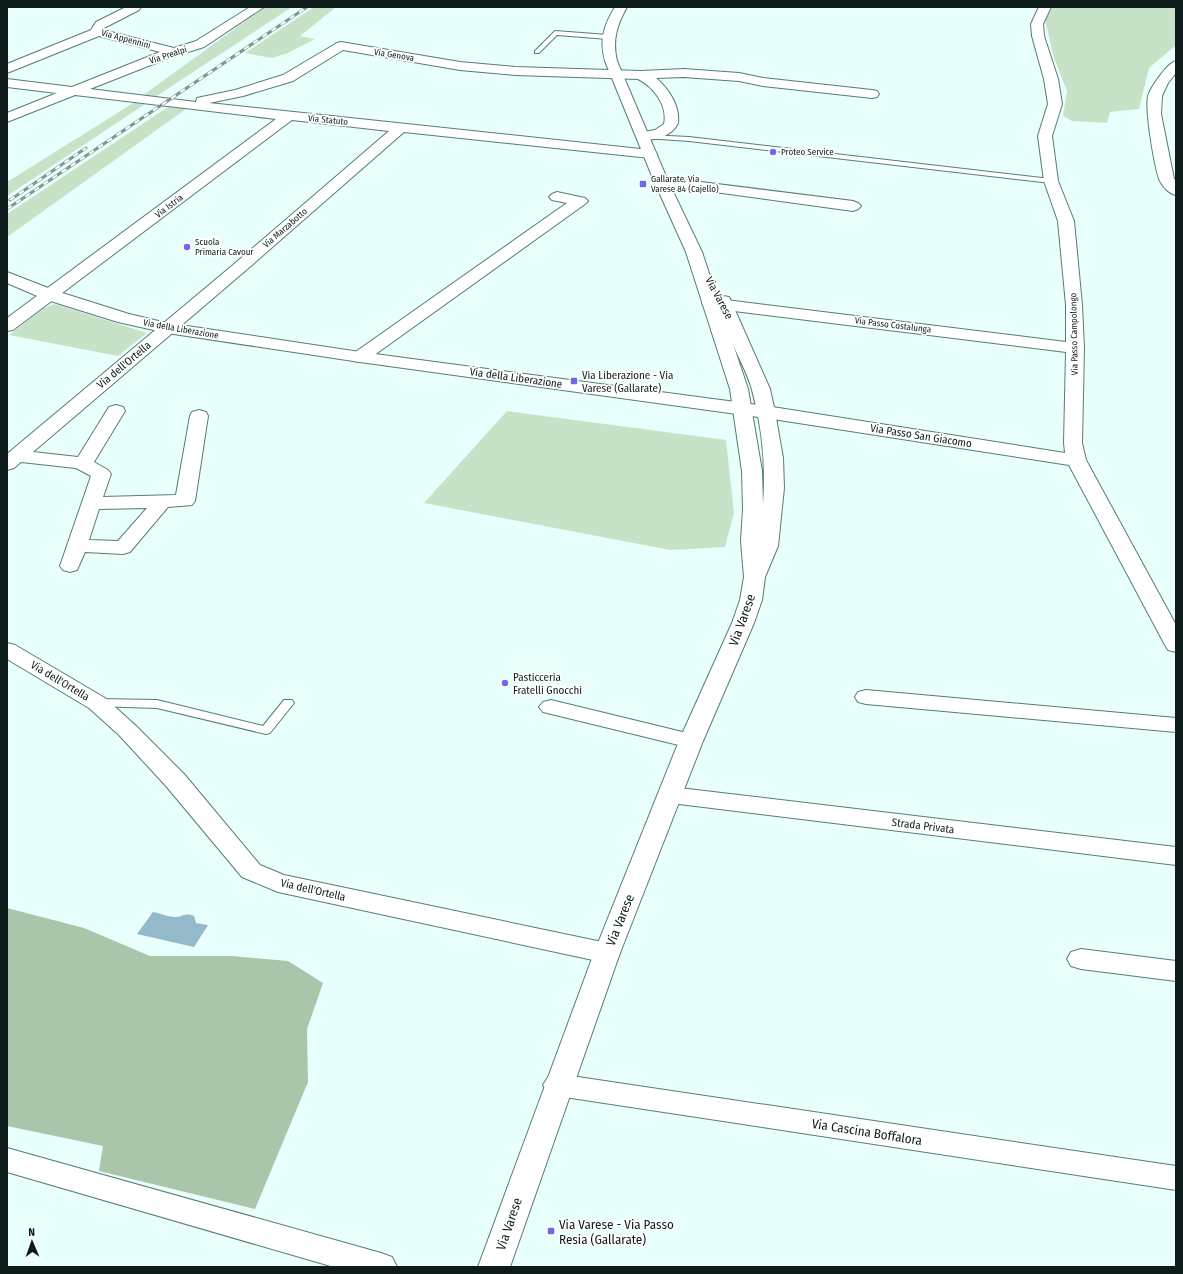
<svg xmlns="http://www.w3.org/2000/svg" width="1183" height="1274" font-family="'Fira Sans Condensed',sans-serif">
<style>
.green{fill:#c8e2c8}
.forest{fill:#aac5aa}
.water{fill:#92baca}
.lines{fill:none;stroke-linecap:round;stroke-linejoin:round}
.service-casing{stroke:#577c76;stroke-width:2}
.minor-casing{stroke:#577c76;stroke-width:2}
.tertiary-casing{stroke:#577c76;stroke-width:2}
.secondary-casing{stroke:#577c76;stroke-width:2}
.motorway-casing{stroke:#577c76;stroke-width:2}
.service{fill:#fff;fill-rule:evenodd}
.minor{fill:#fff;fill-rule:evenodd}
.tertiary{fill:#fff;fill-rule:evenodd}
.secondary{fill:#fff;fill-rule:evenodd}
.motorway{fill:#fff;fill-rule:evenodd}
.rail-casing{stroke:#829592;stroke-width:3}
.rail{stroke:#fff;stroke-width:2;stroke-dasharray:5.5;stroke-linecap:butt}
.poi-dot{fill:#6f69e4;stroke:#fff;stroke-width:1.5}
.labels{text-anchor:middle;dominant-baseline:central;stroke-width:3.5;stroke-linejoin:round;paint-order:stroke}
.far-street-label{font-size:9px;fill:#0d1c1a;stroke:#fff}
.far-poi-label{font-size:9px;fill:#0d1c1a;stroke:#fff;text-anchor:start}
.street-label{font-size:11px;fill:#0d1c1a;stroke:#fff}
.poi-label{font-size:11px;fill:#0d1c1a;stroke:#fff;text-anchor:start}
.near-street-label{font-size:13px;fill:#0d1c1a;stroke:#fff}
.near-poi-label{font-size:13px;fill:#0d1c1a;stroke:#fff;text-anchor:start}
</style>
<rect width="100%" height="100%" fill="#e8fffb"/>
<path class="green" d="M265,7h27l-137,90 -13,-1z
M314,7h22l-36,29 15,3 -27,14 -16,5 -27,-5z
M1053,7h123v38l-27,23 -10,41 -29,3 -3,11 -35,-2 -9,-5 4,-25 -13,-33 -9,-38z
M135,102l10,2 -138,92v-14z
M168,107l18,2 -179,128v-23z
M55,304l92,29 -29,23 -109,-21 35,-27z
M507,411l219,29 8,73 -9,34 -55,3 -246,-47z"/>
<path class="forest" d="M7,908l77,20 66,28h82l56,5 35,22 -16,46 1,53 -53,127 -156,-38 4,-25 -96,-20z"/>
<path class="water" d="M153,912c7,1 15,5 22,5 8,0 9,-5 19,-1l2,7 12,2 -14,22 -57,-13z"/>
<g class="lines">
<g class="service-casing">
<path id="service" d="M555,31l53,4 3,2 -3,2 -51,-4 -18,18h-4v-2z
M647,135l42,2 362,42 4,2 -4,2 -362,-42 -44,-3 -2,-1z
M98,699l59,1 106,26 21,-26h8l2,3 -24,30 -4,1 -109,-26 -63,-2 -2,-3 2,-3z"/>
</g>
<g class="minor-casing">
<path id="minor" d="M126,7h15l-2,3 -35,18 -1,2 71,18 22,-7 54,-34h14l-60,40 -38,12 -76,30 106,13 1,-4 38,-8 48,-15 54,-32 4,-1 119,20 55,5 126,4 43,-2 55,4 24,5 109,12 5,1 2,3 -2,3 -5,1 -109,-12 -24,-5 -55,-4 -28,1c13,11 24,28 22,45 -6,14 -26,19 -40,16l-2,-3 2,-3 17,-3 9,-6c4,-18 -10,-37 -26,-45l-123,-4 -55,-5 -117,-20 -50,31 -50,15 -34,7 441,47 5,1 2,3 -2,3 -5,1 -246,-26 -159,139 -212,181 45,5 31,-50 7,-2 7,2 2,4 -31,51 14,8 3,4 -8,23 73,-2 14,-79 2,-4 7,-2 7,2 2,4 -13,85 -3,4 -24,2 -38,45 -7,2 -38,-2 -8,18 -7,2 -7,-2 -3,-4 31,-90 -15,-8 -55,-6 -7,6 -7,2v-16l226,-189 156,-134 -97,-11 -279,210 -6,1v-13l269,-199 -201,-24 -68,27v-9l50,-20 -50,-6v-8l65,8 88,-35 -61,-16 -92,37v-9l84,-34 5,-8zM147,508l-29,33 -29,-1 10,-31z
M1039,7h12l-8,17 1,12 14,43 4,25 -10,32 6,45 16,40 8,84 2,43 -2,95 4,17 90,165v27l-8,-2 -3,-5 -96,-180 -303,-47 -7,-2 -2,-4 2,-4 7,-2 299,47 -1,-10 2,-91 -356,-44 -6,-1 -2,-4 2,-4 6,-1 356,44v-37l-8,-84 -14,-40 -6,-45 10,-32 -4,-25 -12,-43 -1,-12z
M661,177l192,24 5,2 3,3 -3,3 -5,2 -197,-27 -2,-3 2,-3z
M557,192l28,6 3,3 -3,3 -219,157 -6,1 -6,-1 -3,-4 3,-4 213,-150 -15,-3 -3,-3 3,-3z
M7,643l8,2 90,53 30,27 49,49 76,91 24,10 323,68 10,3 3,7 -3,7 -10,3 -329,-71 -36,-15 -76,-91 -47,-51 -30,-27 -82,-49z
M866,690l310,28v14l-310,-28 -8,-2 -3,-5 3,-5z
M551,700l148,36 4,5 -4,5 -8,2 -148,-36 -4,-5 4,-5z
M671,787l505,60v18l-505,-62 -9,-2 -3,-6 3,-6z
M1081,949l95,12v20l-95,-12 -10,-3 -4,-7 4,-7z
M558,1074l618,92v24l-618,-94 -10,-3 -5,-8 5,-8z
M7,1148l374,105 11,4 5,10h-63l-327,-95z"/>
</g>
<g class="tertiary-casing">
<path id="tertiary" d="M7,272l49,19 73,23 38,9 193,29 406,54 7,2 2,4 -2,4 -7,2 -406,-56 -193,-29 -49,-11 -74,-23 -37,-16z"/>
</g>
<g class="secondary-casing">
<path id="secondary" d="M615,7h12c-10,18 -15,33 -10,54l51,120 34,71 15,45 6,-1 6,1 2,4 39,88 5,23 8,46 1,30 -6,58 -13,31 -3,23 -8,23 -51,118 -83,212 -110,314h-32l116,-314 85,-212 53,-118 8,-23 4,-23 -3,-36 2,-32 -1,-38 -12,-82 -44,-137 -32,-71 -49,-120c-6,-21 -1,-36 10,-54zM733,344c6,15 15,31 19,46 10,36 14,77 11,114l-1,-33 -14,-82z"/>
</g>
<g class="motorway-casing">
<path id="motorway" d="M1176,61v12l-8,10 -6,13 -1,18 13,65 2,2v14c-7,-1 -14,-9 -17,-16 -5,-16 -14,-68 -11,-83 3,-9 19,-33 28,-35z"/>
</g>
<use href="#service" class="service"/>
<use href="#minor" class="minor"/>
<use href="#tertiary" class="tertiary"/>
<use href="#secondary" class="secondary"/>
<use href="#motorway" class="motorway"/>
<g class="rail-casing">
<path id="rail" d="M10,200l76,-52
M7,209l300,-202"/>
</g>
<use href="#rail" class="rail"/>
</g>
<g class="poi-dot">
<circle cx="773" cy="152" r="4"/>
<rect x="639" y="180" width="8" height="8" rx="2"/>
<circle cx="187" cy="247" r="4"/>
<rect x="570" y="377" width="8" height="8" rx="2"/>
<circle cx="505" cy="683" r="4"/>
<rect x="547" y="1227" width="8" height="8" rx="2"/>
</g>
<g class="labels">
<g class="far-street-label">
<text transform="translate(126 39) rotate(15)">Via Appennini</text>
<text transform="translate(168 55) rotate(-18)">Via Prealpi</text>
<text transform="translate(394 55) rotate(9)">Via Genova</text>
<text transform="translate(328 120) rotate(6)">Via Statuto</text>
<text transform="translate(169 206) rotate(-37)">Via Istria</text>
<text transform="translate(285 228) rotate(-41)">Via Marzabotto</text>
<text transform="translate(893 325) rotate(7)">Via Passo Costalunga</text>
<text transform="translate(181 329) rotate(10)">Via della Liberazione</text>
<text transform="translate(1074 334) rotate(-91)">Via Passo Campolongo</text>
</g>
<g class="far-poi-label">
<text x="781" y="152">Proteo Service</text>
<text x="651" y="179">Gallarate, Via<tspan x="651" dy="10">Varese 84 (Cajello)</tspan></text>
<text x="195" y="242">Scuola<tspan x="195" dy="10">Primaria Cavour</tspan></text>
</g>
<g class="street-label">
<text transform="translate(719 298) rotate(62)">Via Varese</text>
<text transform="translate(124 365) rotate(-40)">Via dell'Ortella</text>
<text transform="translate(516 378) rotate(8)">Via della Liberazione</text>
<text transform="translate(921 436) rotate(9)">Via Passo San Giacomo</text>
<text transform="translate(60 681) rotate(31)">Via dell'Ortella</text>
<text transform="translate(923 826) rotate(7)">Strada Privata</text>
<text transform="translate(313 890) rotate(13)">Via dell'Ortella</text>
</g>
<g class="poi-label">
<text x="582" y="375">Via Liberazione - Via<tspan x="582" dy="13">Varese (Gallarate)</tspan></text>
<text x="513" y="677">Pasticceria<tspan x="513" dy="13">Fratelli Gnocchi</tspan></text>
</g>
<g class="near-street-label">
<text transform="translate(742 620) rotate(-70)">Via Varese</text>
<text transform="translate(620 920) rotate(-68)">Via Varese</text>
<text transform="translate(867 1132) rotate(9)">Via Cascina Boffalora</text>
<text transform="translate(509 1224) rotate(-71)">Via Varese</text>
</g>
<g class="near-poi-label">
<text x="559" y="1224">Via Varese - Via Passo<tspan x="559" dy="15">Resia (Gallarate)</tspan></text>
</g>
</g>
<rect width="1183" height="1274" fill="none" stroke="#0d1c1a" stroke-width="16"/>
<g transform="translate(32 1242) rotate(358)" stroke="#ffffff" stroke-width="3" paint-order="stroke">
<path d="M0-3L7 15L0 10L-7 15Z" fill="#0d1c1a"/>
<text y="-6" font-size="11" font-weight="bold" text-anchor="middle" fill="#0d1c1a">N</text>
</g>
</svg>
